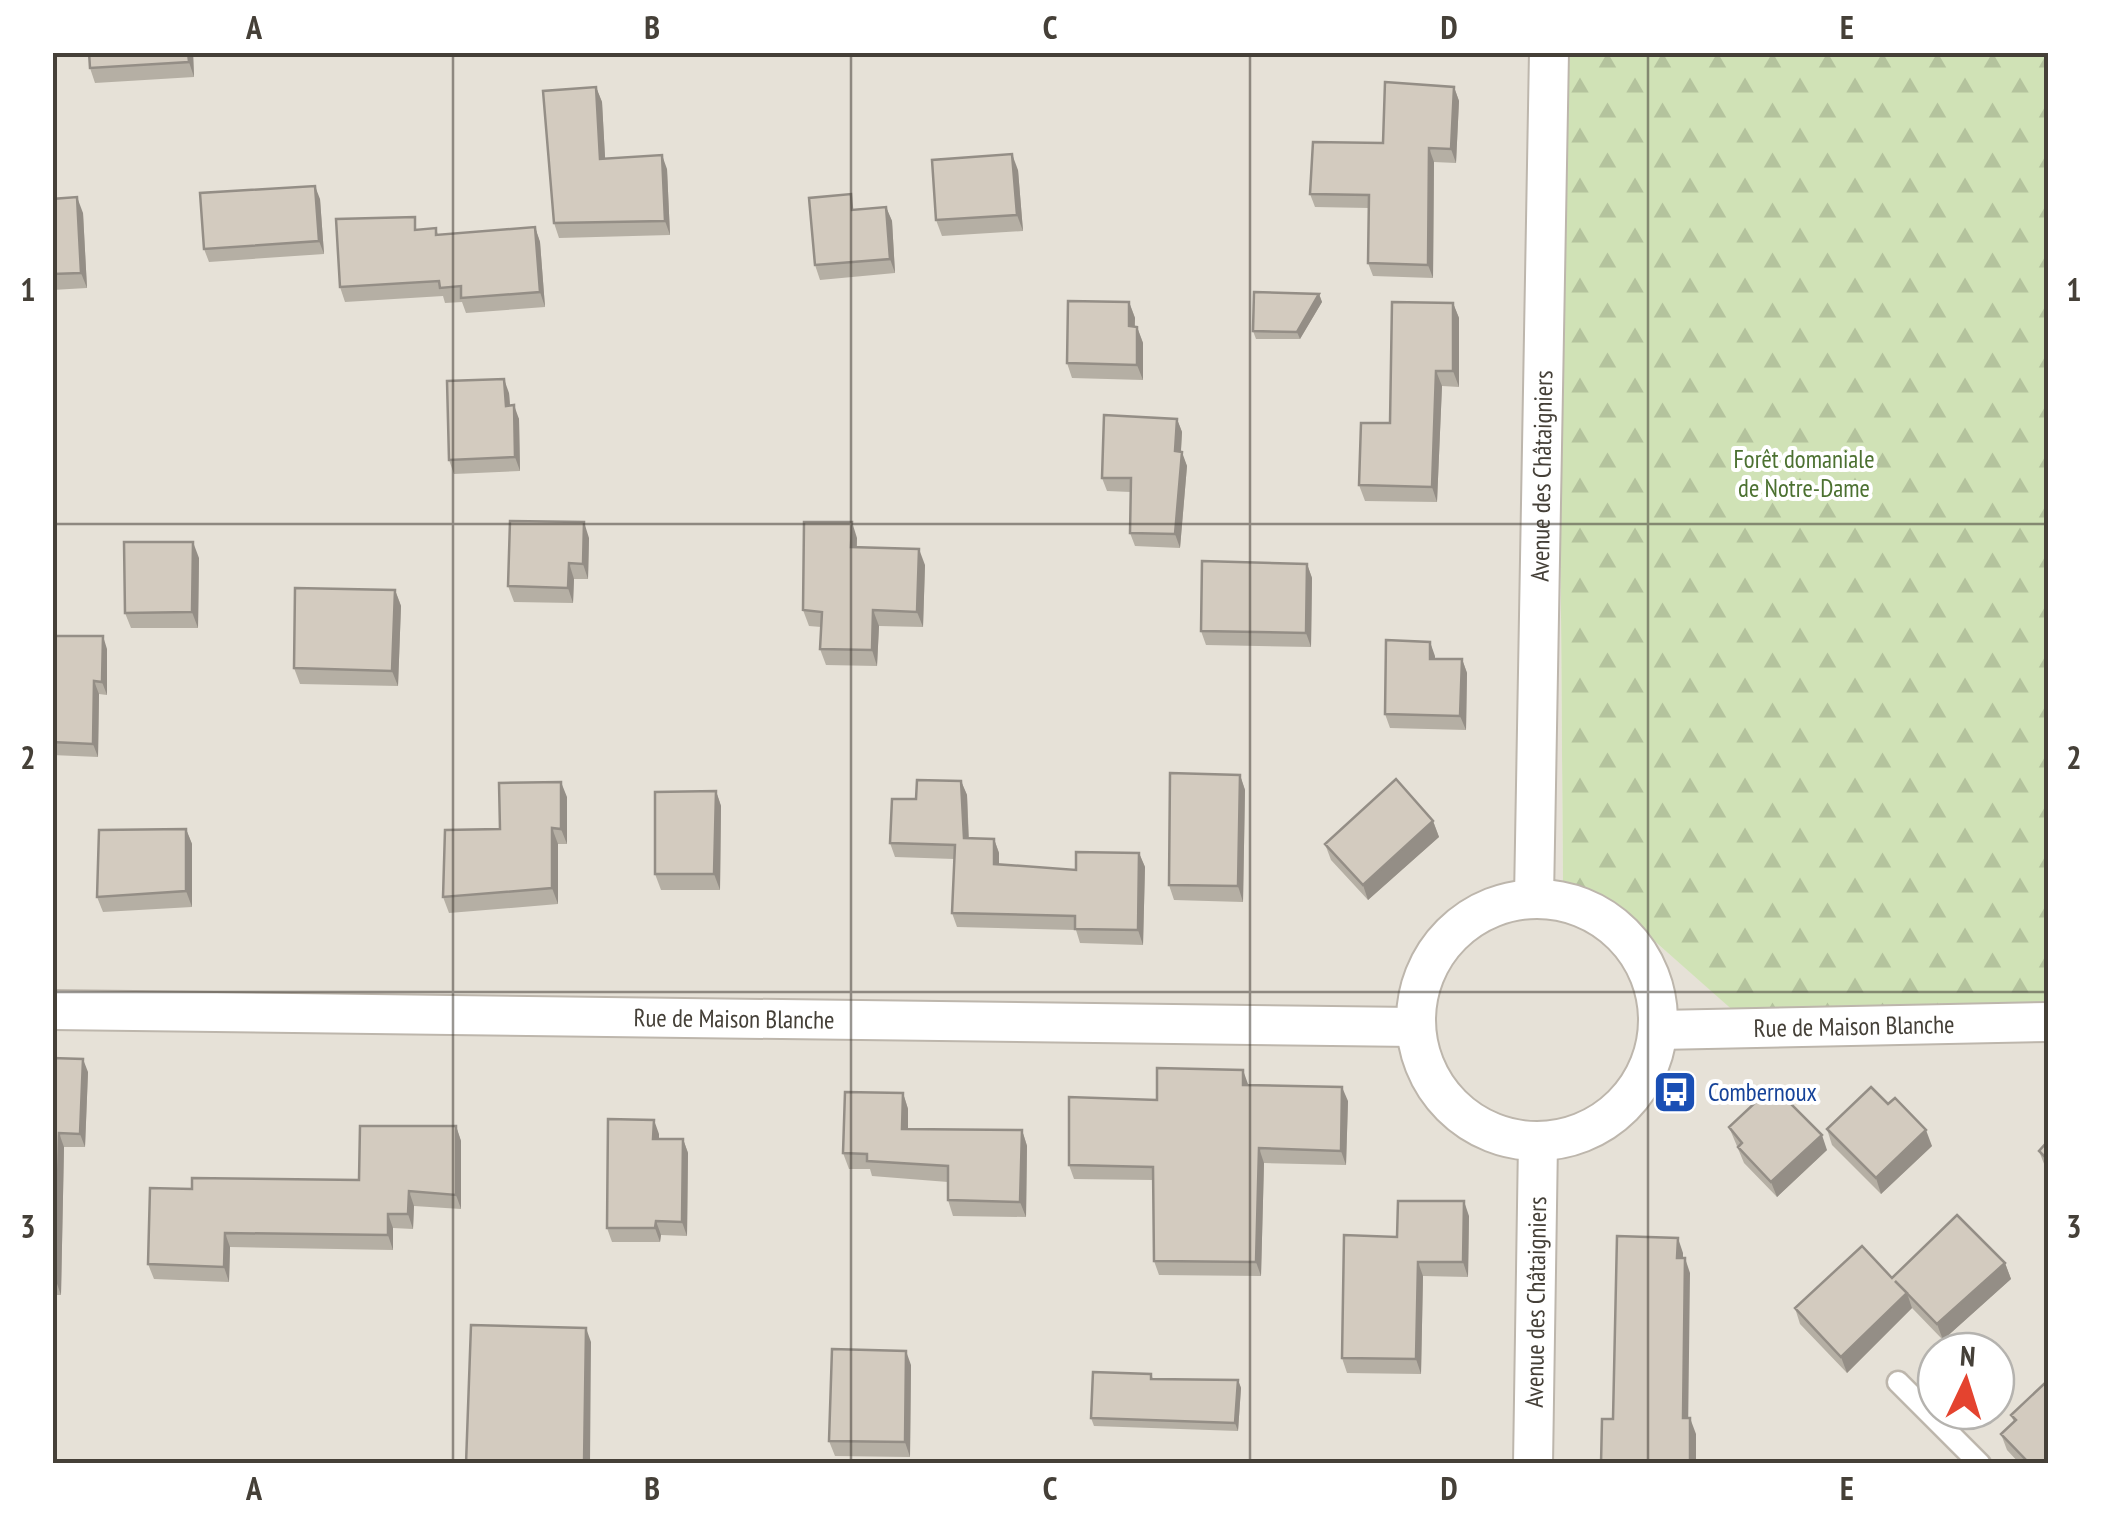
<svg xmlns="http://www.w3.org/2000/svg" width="2101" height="1516" font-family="'PT Sans Narrow',sans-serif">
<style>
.residential{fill:#e6e1d7;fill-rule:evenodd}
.forest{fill:url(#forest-firs)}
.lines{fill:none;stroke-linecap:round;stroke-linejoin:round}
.service-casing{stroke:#bdb6ac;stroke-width:25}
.minor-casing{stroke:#bdb6ac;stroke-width:42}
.service{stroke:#fff;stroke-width:20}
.minor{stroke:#fff;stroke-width:38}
.wall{fill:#b5afa4}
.shaded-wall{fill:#948e86}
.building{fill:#d3cbbf;stroke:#948e86;stroke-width:2.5}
.grid{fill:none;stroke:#454038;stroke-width:2.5;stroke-opacity:0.55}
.labels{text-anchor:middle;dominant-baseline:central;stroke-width:8;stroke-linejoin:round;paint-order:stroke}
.park-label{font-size:25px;fill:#4c7131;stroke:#fff}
.street-label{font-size:25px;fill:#454038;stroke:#fff}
.transit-label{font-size:25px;fill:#164399;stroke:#fff;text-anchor:start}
.neatline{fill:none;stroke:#454038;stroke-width:4}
.grid-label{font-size:32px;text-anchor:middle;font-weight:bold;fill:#454038}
</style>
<defs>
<pattern id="forest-firs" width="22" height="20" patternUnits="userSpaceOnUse" patternTransform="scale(2.5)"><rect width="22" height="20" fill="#d0e2b6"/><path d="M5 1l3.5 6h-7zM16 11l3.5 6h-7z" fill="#b4c39d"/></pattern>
</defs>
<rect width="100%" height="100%" fill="#f3efe9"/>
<path class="residential" d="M52,53h1505l6,840 88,45 95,83 302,6v436h-1995zM1936,1351h60v60h-60z"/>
<path class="forest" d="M1557,53h491v974l-303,-6 -94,-83 -88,-44z"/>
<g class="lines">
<g class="service-casing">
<path id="service" d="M1898,1382l82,82"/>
</g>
<g class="minor-casing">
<g id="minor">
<path id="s1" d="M1534,898l15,-846"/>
<circle cx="1537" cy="1020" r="121"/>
<path id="s2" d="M52,1010l1362,17"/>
<path id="s3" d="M1659,1030l389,-8"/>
<path id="s4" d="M1533,1464l5,-322"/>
</g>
</g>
<use href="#service" class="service"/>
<use href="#minor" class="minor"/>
</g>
<path class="wall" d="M193,52l1,25 -99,6 -5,-15z
M596,87l6,15 3,57 62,10 3,66 -111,3 -5,-15z
M1454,87l5,14 -3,62 -22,-1 -1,116 -60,-2 -5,-13 1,-55 -54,-1 -5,-13 73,-51z
M1018,170l5,61 -81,5 -6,-16z
M52,199l31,14 4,75 -35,2z
M320,199l4,55 -115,8 -5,-13z
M886,207l6,14 3,52 -75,7 -5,-15 41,-56z
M535,227l5,15 5,65 -79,6 -4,-11 -17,1 -2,-7 -98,6 -5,-15 79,-57 17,-2 2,7z
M1319,294l3,8 -22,37h-44l-3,-8z
M1129,302l6,16v9h2l6,16v37l-71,-2 -5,-15z
M1453,303l6,15v69l-17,-1 -5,116 -72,-1 -6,-16z
M509,393l1,12 9,14 1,52 -66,3 -5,-14z
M1177,419l5,13 -1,20 6,14 -7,82 -45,-2 -5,-13 1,-41 -24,-1 -5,-13z
M589,538l-1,41h-14l-1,24 -59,-1 -6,-16z
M857,538v9l68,18 -2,62 -44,-1 -2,40 -51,-1 -6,-16 1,-22 -12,-1 -6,-16z
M199,558l-1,70h-67l-6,-15z
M1307,564l5,14 -1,69 -105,-2 -5,-14z
M395,590l6,16 -3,80 -98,-2 -6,-16z
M52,636l55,13v46l-8,-1 -1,63 -46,-2z
M1430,642l5,17h27l5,14 -1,57 -76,-2 -5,-14z
M1240,775l5,15 -2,112 -69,-2 -5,-15z
M961,781l6,14 2,43 25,1 5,14v11l77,6 63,-17 6,14 -2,78 -63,-2 -4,-13 -119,-3 -5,-14 2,-54 -59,-2 -5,-14 26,-44z
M716,791l5,15 -1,84h-59l-6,-16z
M567,797v47h-9v60l-109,9 -6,-16 57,-68z
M1433,821l6,16 -71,63 -37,-40 -6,-16z
M186,829l6,15v63l-89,5 -6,-15z
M52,1058l36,14 -3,75h-21l-3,148h-9z
M1248,1084v1l100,16 -2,64 -82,-2 -3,113 -102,-1 -5,-14 -1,-81 -79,-1 -5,-14 88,-65z
M903,1093l5,16v20l114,1 5,16 -1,71 -73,-1 -5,-16v-18l-76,-6 -2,-7h-21l-6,-16z
M1888,1104l44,42 -51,48 -49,-49 -5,-16z
M456,1126l5,15v68l-47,-3 -1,23 -20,-1v22l-163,-3 -1,35 -75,-3 -6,-15 44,-75 167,-9z
M1729,1127l98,23 -50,47 -33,-34z
M659,1134v5h24l5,14 -1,83 -26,-1 -1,7h-48l-5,-14z
M2048,1141v33l-9,-23z
M1469,1216l-1,61 -45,-1 -2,98 -74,-1 -5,-15 55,-121z
M2005,1263l6,16 -68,61 -31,-32 -65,65 -47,-49 -5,-16 97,-30z
M911,1365l-1,92 -75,-1 -6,-15z
M1151,1374l2,5 85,1 3,8 -3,43 -144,-5 -3,-8z
M2011,1415l37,49h-28l-13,-14 -6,-16 13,-12z"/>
<path class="shaded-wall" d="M188,52h5l1,25 -5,-15z
M596,87l6,15 4,72 -6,-15z
M1454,87l5,14 -3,62 -5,-14z
M1429,148l5,14 -1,116 -5,-13z
M1012,154l6,16 5,61 -6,-16z
M662,155l5,14 3,66 -5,-14z
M315,186l5,13 4,55 -5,-13z
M77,197l6,16 4,75 -6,-15z
M886,207l6,14 3,52 -5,-14z
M535,227l5,15 5,65 -5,-15z
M1319,294l3,8 -22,37 -3,-7z
M1129,302l6,16 -1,23 -5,-15z
M1453,303l6,15v69l-6,-16z
M1137,327l6,16v37l-6,-15z
M1436,371l6,15 -5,116 -5,-15z
M504,379l5,14 2,26 -5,-13z
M514,405l5,14 1,52 -5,-14z
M1177,419l5,13 -2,33 -5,-14z
M1182,452l5,14 -7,82 -5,-14z
M584,522l5,16 -1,41 -5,-15z
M852,522l5,16 -1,24 -5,-15z
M193,542l6,16 -1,70 -6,-16z
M919,549l6,16 -2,62 -6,-15z
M569,563l5,16 -1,24 -5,-15z
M1307,564l5,14 -1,69 -5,-14z
M395,590l6,16 -3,80 -6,-15z
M873,610l6,16 -2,40 -5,-16z
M103,636l4,13v46l-5,-13z
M1430,642l5,14v17l-5,-14z
M1462,659l5,14 -1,57 -6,-14z
M94,681l5,13 -1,63 -5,-13z
M1240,775l5,15 -2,112 -5,-16z
M961,781l6,14 2,57 -5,-14z
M561,782l6,15v47l-6,-15z
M716,791l5,15 -1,84 -6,-16z
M1433,821l6,16 -71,63 -5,-15z
M552,828l6,16v60l-6,-16z
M186,829l6,15v63l-6,-16z
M994,839l5,14v25l-5,-14z
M1139,853l6,14 -2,78 -5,-15z
M83,1059l5,13 -3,75 -5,-13z
M1243,1070l5,14v15l-5,-14z
M1342,1087l6,14 -2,64 -5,-14z
M903,1093l5,16v35l-6,-15z
M654,1120l5,14v19l-6,-14z
M456,1126l5,15v68l-5,-14z
M1022,1130l5,16 -1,71 -6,-15z
M1926,1130l6,16 -51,48 -5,-16z
M59,1133l5,14 -3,148 -5,-14z
M1822,1135l5,15 -50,47 -6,-15z
M683,1139l5,14 -1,83 -5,-14z
M1259,1148l5,15 -3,113 -5,-14z
M409,1191l5,15 -1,23 -5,-15z
M1464,1201l5,15 -1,61 -5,-15z
M388,1214l5,14v22l-5,-15z
M656,1221l5,14 -1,7 -5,-14z
M225,1233l5,14 -1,35 -5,-15z
M1678,1238l5,15v20l-6,-15z
M1685,1258l5,15 -2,161 -5,-16z
M1418,1262l5,14 -2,98 -5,-15z
M2005,1263l6,16 -68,61 -6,-16z
M1907,1293l5,15 -65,65 -6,-16z
M586,1328l5,14 -1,122h-6z
M906,1351l5,14 -1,92 -5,-15z
M1238,1380l3,8 -3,43 -3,-8z
M1690,1418l6,16v30h-6z"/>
<path class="building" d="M89,52h99l1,10 -99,6z
M1385,82l69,5 -3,62 -22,-1 -1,117 -60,-2 1,-68 -59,-1 3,-52 70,1z
M596,87l4,72 62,-4 3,66 -111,2 -11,-132z
M1012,154l5,61 -81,5 -4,-60z
M315,186l4,55 -115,8 -4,-56z
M851,194l1,16 34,-3 4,52 -75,6 -6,-67z
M77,197l4,76 -29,1v-75z
M415,217v13l21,-2v7l99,-8 5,65 -79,6v-12l-21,2 -1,-7 -99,6 -4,-68z
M1254,292l65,2 -22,38 -44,-1z
M1068,301l61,1v24l8,1v38l-70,-2z
M1392,302l61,1v68h-17l-4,116 -73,-2 2,-62h29z
M504,379l2,27 8,-1 1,52 -66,3 -2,-79z
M1104,415l73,4 -2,32 7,1 -7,82 -45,-1 1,-55h-29z
M510,521l74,1 -1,42 -14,-1 -1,25 -60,-2z
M804,522h48l-1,25 68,2 -2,63 -44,-2 -1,40 -52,-1 2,-37 -19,-2z
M124,542h69l-1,70 -67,1z
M1202,561l105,3 -1,69 -105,-2z
M295,588l100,2 -3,81 -98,-3z
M52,636h51l-1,46 -8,-1 -1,63 -41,-2z
M1386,640l44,2v17h32l-2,57 -75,-2z
M1170,773l70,2 -2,111 -69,-1z
M1396,779l37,42 -70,64 -38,-41z
M917,780l44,1 3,57 30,1v25l82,6v-18l63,1 -1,77 -63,-1v-13l-123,-3 3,-68 -65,-2 2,-44h24z
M561,782v47l-9,-1v60l-109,9 2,-67 55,-1 -1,-46z
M716,791l-2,83h-59v-82z
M186,829v62l-89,6 2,-67z
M52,1058l31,1 -3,75 -21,-1 -3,148h-4z
M1157,1068l86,2v15l99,2 -1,64 -82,-3 -3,114 -102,-1 -1,-94 -84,-2v-68l88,3z
M1773,1086l49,49 -51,47 -33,-35 4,-4 -13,-16z
M1871,1087l17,17 7,-6 31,32 -50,48 -49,-49z
M845,1092l58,1 -1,36 120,1 -2,72 -72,-2v-34l-81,-5v-7l-24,-1z
M608,1119l46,1 -1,19h30l-1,83 -26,-1 -1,7h-48z
M360,1126h96v69l-47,-4 -1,23h-20v21l-163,-2 -1,34 -76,-3 2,-76 42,1v-11l167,2z
M2048,1141v19l-9,-9z
M1398,1201h66l-1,61h-45l-2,97 -74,-1 2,-123 53,2z
M1957,1215l48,48 -68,61 -42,-43 12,12 -66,64 -46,-49 67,-62 30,32z
M1617,1236l61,2 -1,20h8l-2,160h7v46h-89l1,-45h11z
M471,1325l115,3 -2,136h-118z
M832,1349l74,2 -1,91 -76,-1z
M1093,1372l58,2v5l87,1 -3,43 -144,-5z
M2045,1383l3,3v78h-18l-29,-30 15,-14 -5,-5z"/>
<path class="grid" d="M453,52v1412M851,52v1412M1250,52v1412M1648,52v1412M52,524h1996M52,992h1996"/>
<defs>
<g id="bus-square" transform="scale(2.25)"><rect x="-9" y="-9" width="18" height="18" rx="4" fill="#1a4fb4" stroke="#fff"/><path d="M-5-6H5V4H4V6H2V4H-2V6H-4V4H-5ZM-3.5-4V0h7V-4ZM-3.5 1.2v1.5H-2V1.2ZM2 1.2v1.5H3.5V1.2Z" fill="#fff"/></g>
</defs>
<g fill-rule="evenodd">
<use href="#bus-square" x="1675" y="1092"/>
</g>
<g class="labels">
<g class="park-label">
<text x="1804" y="459">Forêt domaniale<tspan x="1804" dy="29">de Notre-Dame</tspan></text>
</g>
<g class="street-label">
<text stroke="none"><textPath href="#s1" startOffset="422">Avenue des Châtaigniers</textPath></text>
<text stroke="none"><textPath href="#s2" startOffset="682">Rue de Maison Blanche</textPath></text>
<text stroke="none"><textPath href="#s3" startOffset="195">Rue de Maison Blanche</textPath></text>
<text stroke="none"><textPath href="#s4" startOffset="162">Avenue des Châtaigniers</textPath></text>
</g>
<g class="transit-label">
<text x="1708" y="1092">Combernoux</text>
</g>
</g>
<rect width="2101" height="1516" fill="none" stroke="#ffffff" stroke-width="110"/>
<g transform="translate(1966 1381) rotate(4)"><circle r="48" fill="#ffffff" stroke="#b5b3af" stroke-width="2.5"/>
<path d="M0-8L18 38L0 25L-18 38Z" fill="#e4432f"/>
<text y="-15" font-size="28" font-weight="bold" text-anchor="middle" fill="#454038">N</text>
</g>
<rect x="55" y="55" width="1991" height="1406" class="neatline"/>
<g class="grid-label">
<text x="254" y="39">A</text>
<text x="652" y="39">B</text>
<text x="1050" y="39">C</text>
<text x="1449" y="39">D</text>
<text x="1847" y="39">E</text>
<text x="28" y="301">1</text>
<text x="2074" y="301">1</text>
<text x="28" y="769">2</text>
<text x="2074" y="769">2</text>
<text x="28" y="1238">3</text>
<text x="2074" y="1238">3</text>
<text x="254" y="1500">A</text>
<text x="652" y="1500">B</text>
<text x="1050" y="1500">C</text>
<text x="1449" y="1500">D</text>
<text x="1847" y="1500">E</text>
</g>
</svg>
